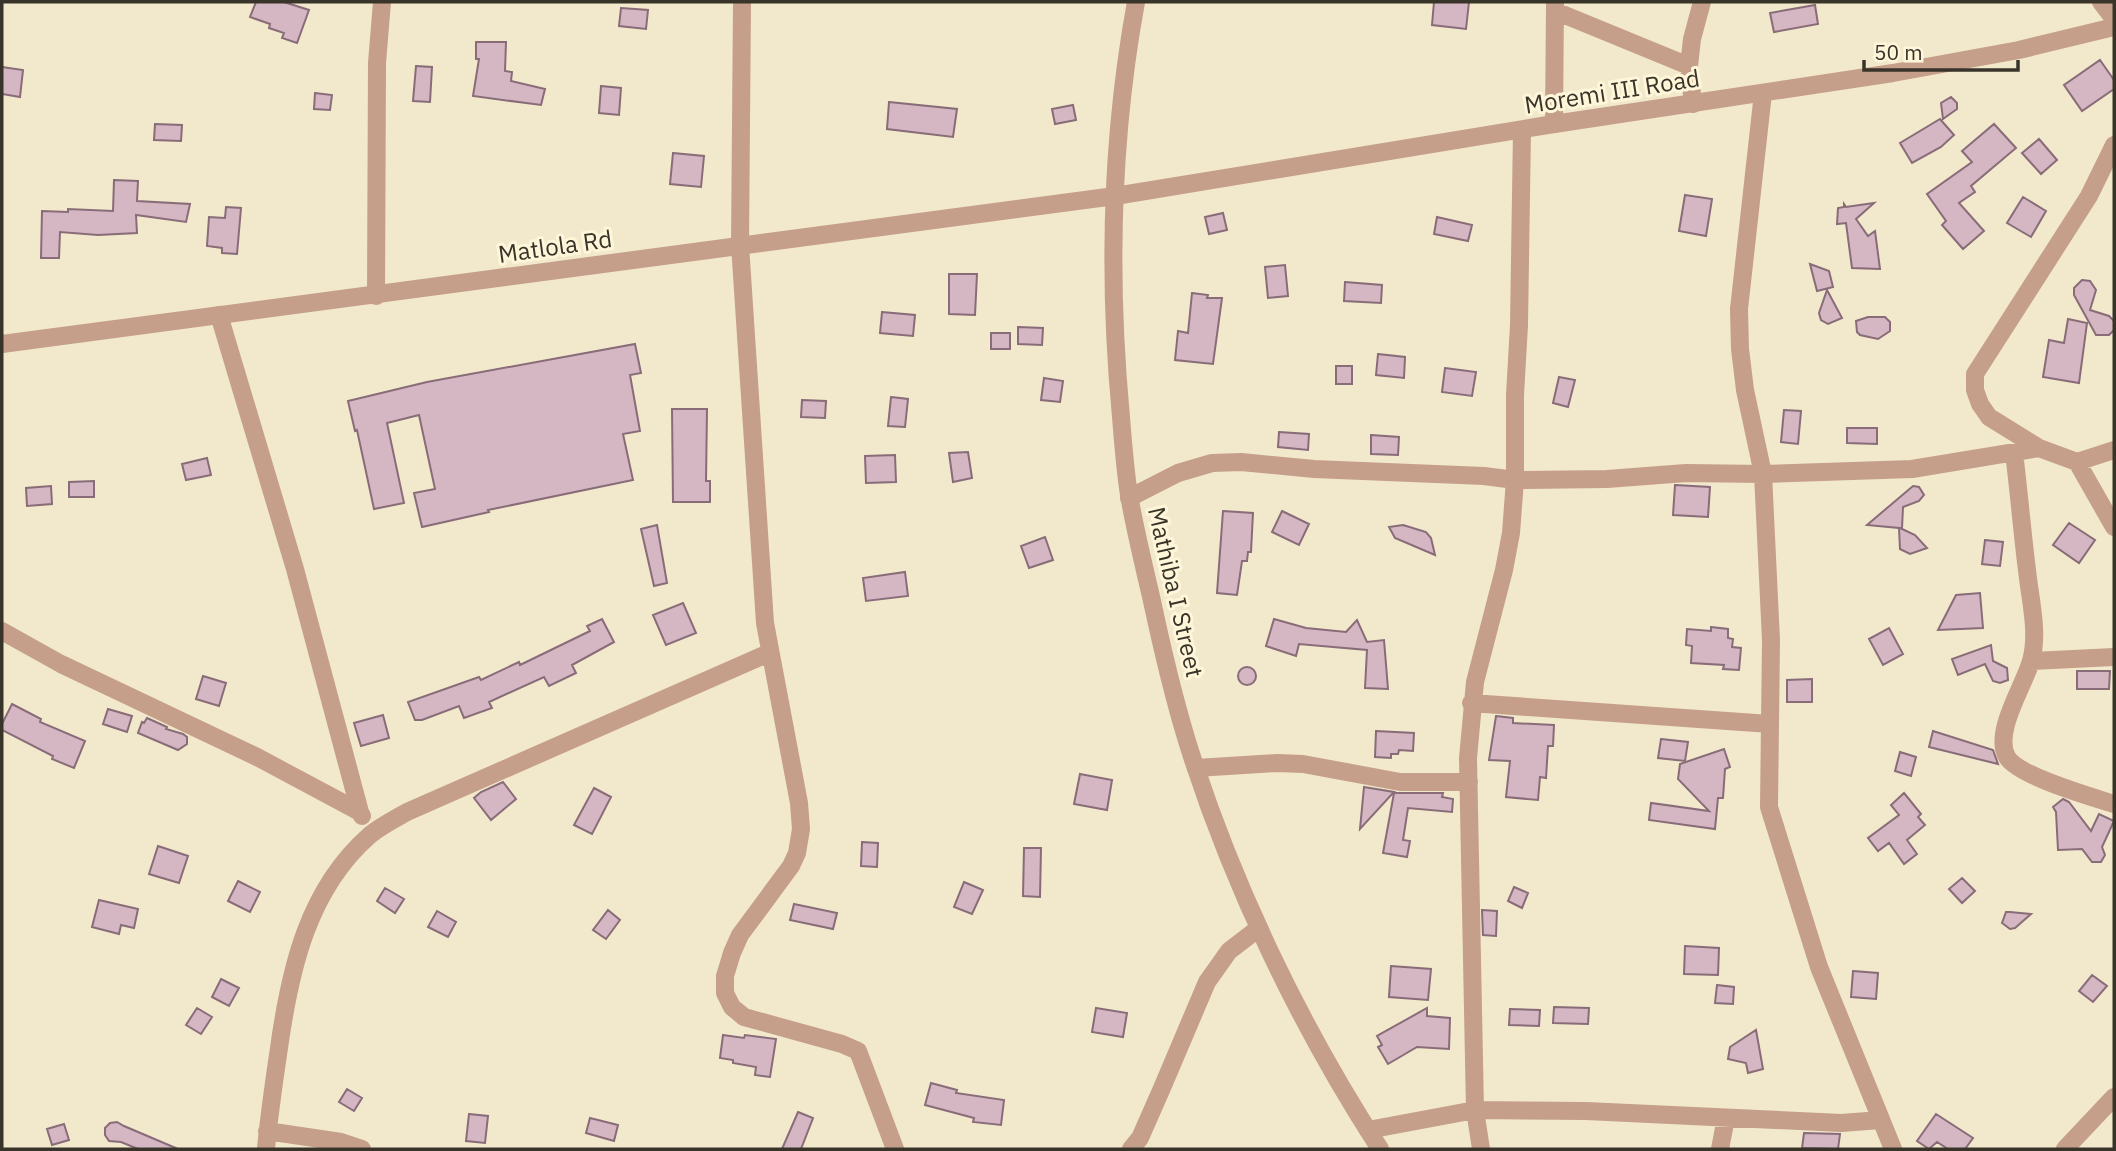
<svg xmlns="http://www.w3.org/2000/svg" width="2116" height="1151" font-family="'IBM Plex Sans',sans-serif">
<style>
.building{fill:#d5b7c4;stroke:#886c78;stroke-width:2}
.lines{fill:none;stroke-linecap:round;stroke-linejoin:round}
.minor{stroke:#c59f89;stroke-width:18}
.tertiary{stroke:#c59f89;stroke-width:18}
.labels{text-anchor:middle;dominant-baseline:central;stroke-width:6;stroke-linejoin:round;paint-order:stroke}
.street-label{font-size:24px;fill:#383429;stroke:#fff6d9}
</style>
<rect width="100%" height="100%" fill="#f2e8cc"/>
<path class="building" d="M256,2h28l25,8 -12,33 -15,-5 2,-5 -15,-5 1,-4 -20,-7z
M1434,2h35l-3,27 -34,-4z
M1815,5l3,19 -44,8 -4,-19z
M621,8l27,2 -2,19 -27,-3z
M476,42h30l-1,29 7,1 -1,9 34,8 -4,16 -68,-9 6,-37h-3z
M2100,60l14,20v9l-32,22 -18,-26z
M416,66l16,1 -2,35 -17,-1z
M2,67l21,3 -3,27 -18,-3z
M601,86l20,2 -2,27 -20,-2z
M315,93l17,2 -2,15 -16,-1z
M1951,97l6,6v6l-14,10 -2,-16z
M889,102l68,7 -4,28 -66,-8z
M1073,105l3,15 -21,4 -3,-15z
M1940,119l14,16 -13,12 -29,16 -12,-20z
M155,124l27,1 -1,16 -27,-1z
M1994,124l22,24 -45,38 4,6 -16,11 25,28 -21,18 -21,-24 4,-4 -19,-27 45,-32 -10,-11z
M2039,139l18,21 -16,14 -19,-21z
M673,153l31,3 -3,31 -31,-3z
M114,180l24,1 -1,20 53,3 -4,18 -50,-7 1,18 -39,2 -38,-3 -1,26h-18l1,-47 26,1v-3l45,2z
M1685,195l27,4 -6,37 -27,-5z
M2023,197l23,14 -15,26 -24,-14z
M1874,203l-18,16 12,17 7,-5 5,38 -28,-1 -6,-45 -9,1 1,-16 6,-1v-3l2,3z
M226,207l15,1 -4,46 -15,-1v-5l-15,-2 2,-29 16,1z
M1223,213l4,17 -18,4 -4,-17z
M1437,217l35,8 -4,16 -34,-7z
M1810,264l19,7 4,16 -16,4z
M1285,265l3,31 -20,2 -3,-31z
M949,274h28l-2,41 -26,-1z
M2082,280l8,1 6,9 -6,20 19,6 5,5v9l-5,5h-13l-22,-40v-7z
M1345,282l37,3 -1,18 -37,-2z
M1827,290l15,28 -14,6 -7,-4 -2,-7z
M1192,293l16,2 -1,3h15l-9,66 -38,-4 3,-29 10,2z
M882,312l33,3 -2,21 -33,-3z
M1868,317h17l5,5v9l-12,8 -18,-4 -3,-3 -1,-11z
M2068,319l19,4 -8,60 -36,-6 6,-37 15,3z
M1018,327l25,1 -1,17 -24,-1z
M991,333h19v16h-19z
M635,344l6,29 -11,2 10,56 -17,3 10,46 -145,30 1,2 -67,15 -8,-34 21,-4 -16,-74 -32,8 17,80 -30,6 -17,-79 -2,1 -7,-30 79,-19z
M1378,354l27,3 -1,21 -28,-3z
M1336,366h16v18h-16z
M1445,368l31,4 -4,24 -30,-4z
M1559,377l16,3 -7,27 -15,-4z
M1044,378l19,3 -3,21 -19,-2z
M891,397l17,2 -3,28 -17,-1z
M802,400l24,1 -1,17 -24,-1z
M672,409h35l-1,72h4v21h-37z
M1784,410l17,1 -3,33 -17,-2z
M1847,428h30v16l-30,-1z
M1279,432l30,2 -1,16 -30,-3z
M1371,435l28,2 -1,18 -27,-1z
M968,452l4,26 -19,4 -4,-29z
M895,455l1,27 -30,1 -1,-27z
M207,458l4,17 -25,5 -4,-16z
M94,481v16h-25v-15z
M1675,485l35,2 -2,30 -35,-2z
M51,486l1,18 -25,2 -1,-18z
M1913,486l6,1 5,8 -5,6 -16,6 -1,21h-2l15,7 12,13 -17,6 -10,-5 -1,-21 -32,-3z
M1223,511l30,2 -2,39h-3l-1,9h-5l-5,34 -20,-2z
M1282,511l27,13 -10,21 -27,-13z
M2069,523l26,17 -16,23 -26,-18z
M657,525l10,58 -13,3 -13,-57z
M1403,525l23,7 5,6 4,17 -40,-17 -6,-11z
M1045,537l8,23 -24,8 -8,-22z
M1985,540l18,2 -3,24 -18,-2z
M905,572l3,24 -42,5 -3,-23z
M1980,593l3,35 -45,2 18,-35z
M683,603l13,30 -30,12 -13,-30z
M602,619l12,23 -42,23 4,8 -27,13 -5,-9 -55,25 3,6 -28,10 -5,-12 -37,14h-7l-7,-18 71,-25 2,3 38,-18 1,3 70,-34 -3,-5z
M1274,619l32,9 40,4 11,-12 10,22 17,-2 4,49 -23,-1 2,-38 -68,-6 -3,12 -30,-10z
M1711,627l17,2v9l5,1 -1,8 9,1 -2,22 -16,-1 1,-4 -33,-2 1,-17 -6,-1 1,-16 24,2z
M1889,628l14,26 -20,11 -14,-26z
M1991,645l2,16 14,7 1,12 -8,3 -7,-2 -8,-17 -27,11 -6,-16z
M1238 676a9 9 0 1 1 18 0a9 9 0 1 1-18 0Z
M2077,671h33l-1,18h-32z
M203,676l23,7 -7,23 -23,-7z
M1812,679v23h-25v-22z
M12,704l29,15 -1,3 45,19 -11,27 -22,-9 1,-3 -51,-26v-6z
M108,709l24,7 -5,16 -24,-8z
M383,715l6,23 -28,8 -7,-23z
M1496,716l17,2v5l41,2 -1,21h-5l-2,32 -6,-1 -2,23 -32,-3 4,-36 -21,-1z
M147,718l20,9 -1,2 17,5 4,3v7l-9,6 -40,-17 4,-11 2,1z
M1376,731l38,2 -1,18 -14,-1 -1,4h-7v4l-16,-1z
M1933,731l60,19 5,14 -69,-17z
M1661,739l27,3 -3,19 -27,-3z
M1724,749l6,18 -5,2 -2,29h-5l-3,31 -66,-9 2,-17 58,8 -31,-32 2,-15z
M1900,752l16,5 -5,19 -16,-5z
M1080,774l32,6 -5,30 -33,-6z
M503,782l13,17 -25,21 -17,-22 7,-6z
M1364,787l30,5 -34,37z
M594,788l17,9 -19,37 -18,-9z
M1394,793h49l-1,4 11,2 -1,13 -44,-4 -5,32 7,1 -3,16 -24,-4z
M1904,793l17,21 -3,3 7,8 -18,15 10,14 -13,10 -15,-21 -11,8 -10,-13 31,-23 -8,-10z
M2063,799l6,3 22,29 8,-17 15,7 -12,26 3,8 -4,7h-9l-10,-13 -24,1 -2,-38 -3,-5z
M862,842l16,1 -1,24 -16,-1z
M158,846l30,10 -9,27 -30,-9z
M1024,848h17l-1,49 -17,-1z
M1962,878l13,13 -13,12 -13,-14z
M238,881l22,11 -10,20 -22,-11z
M964,882l19,8 -11,24 -18,-7z
M1514,887l14,6 -6,15 -14,-7z
M385,888l19,11 -9,14 -18,-12z
M99,900l39,9 -4,19 -13,-3 -2,9 -27,-7z
M794,904l43,9 -4,16 -43,-9z
M608,910l12,10 -14,19 -13,-9z
M1482,910l15,1 -1,25 -13,-1z
M437,911l19,11 -8,15 -20,-10z
M2006,912h4l21,2 -16,14 -5,1 -8,-6z
M1685,946l34,2 -1,27 -34,-1z
M1391,966l40,3 -3,31 -39,-3z
M1853,971l25,2 -2,26 -25,-2z
M2092,975l15,11 -14,16 -14,-11z
M221,979l18,9 -10,18 -17,-9z
M1717,985l17,2 -1,17 -18,-1z
M1554,1007l35,1 -1,16 -35,-1z
M197,1008l15,9 -11,17 -15,-9z
M1096,1008l31,5 -4,24 -31,-5z
M1427,1008v8l23,2 -1,31 -32,-2 -29,17 -10,-17 4,-2 -5,-9z
M1510,1009l30,1 -1,16 -30,-1z
M1756,1030l7,39 -15,4 -2,-10 -18,-4 2,-12z
M723,1035l21,3 1,-3 31,4 -6,38 -15,-2 1,-8 -23,-4v-3l-13,-2z
M931,1083l26,7 -1,3 48,7 -3,25 -28,-3 1,-4 -49,-13z
M347,1089l15,9 -8,13 -15,-9z
M798,1112l15,6 -12,31h-19z
M469,1114l19,2 -3,27 -19,-2z
M1936,1114l37,24 -8,11h-17l-11,-7 -8,7 -12,-8z
M590,1118l28,7 -4,16 -28,-8z
M117,1122l7,4 54,23h-40l-17,-7 -12,-1 -4,-6v-7l5,-5z
M64,1124l5,16 -17,5 -5,-16z
M1804,1133l36,1 -2,15 -36,-1z"/>
<g class="lines">
<path class="minor" d="M742,2l-2,243 25,378 34,180 2,26 -4,24 -6,13 -51,69 -8,18 -7,23v17l7,14 12,10 98,27 16,7 37,98
M2101,2l13,17
M1555,11l134,55
M1763,93l-24,216 1,40 5,41 18,84 8,166 -2,167 50,160 74,182
M1693,104l-4,-38 3,-27 10,-37
M1554,124l1,-122
M2114,145l-25,51 -114,178v16l5,14 9,13 50,31 38,14 37,65
M376,296l1,-233 5,-61
M219,315l76,254 65,243
M2014,453c5,39 8,78 13,117 3,30 12,62 4,91 -7,25 -38,71 -24,96 11,19 85,40 107,47
M2077,462l37,-12
M1129,498l49,-25 34,-10 29,-1 73,7 170,7 31,4 92,-1 79,-6 77,1 149,-5 127,-21
M2,631l59,33 196,93 103,55 2,4
M2031,661l83,-4
M1471,703l299,21
M1196,768l81,-5 26,1 97,18h69
M1368,1130l107,-20 111,1 255,12 40,-3
M267,1131l74,11 21,7
M266,1149c3,-34 8,-67 13,-101 11,-79 29,-159 91,-213 11,-9 25,-16 37,-23l362,-159
M1131,1149l9,-11 22,-50 45,-106 22,-31 30,-23
M1481,1149l-6,-39 -7,-352 7,-76 29,-112 7,-37 4,-53v-85l4,-70 3,-195
M1720,1149l6,-31
M2065,1149l49,-52"/>
<path class="tertiary" d="M1136,2c-25,136 -28,277 -15,415 2,26 4,52 8,78 6,35 15,71 23,106 10,47 21,94 35,140 44,141 113,285 193,408
M2,344l1113,-148 439,-72 339,-51 126,-23 95,-23"/>
</g>
<g class="labels">
<g class="street-label">
<text transform="translate(1612 91) rotate(-9)">Moremi III Road</text>
<text transform="translate(555 246) rotate(-8)">Matlola Rd</text>
<text transform="translate(1176 592) rotate(77)">Mathiba I Street</text>
</g>
</g>
<rect width="2116" height="1151" fill="none" stroke="#383429" stroke-width="7"/>
<path d="M1864 60v10h154v-10" fill="none" stroke="#383429" stroke-width="3.5"/>
<text x="1874" y="60" font-size="21" fill="#383429" stroke="#fff6d9" stroke-width="5" paint-order="stroke">50 m</text>
</svg>
